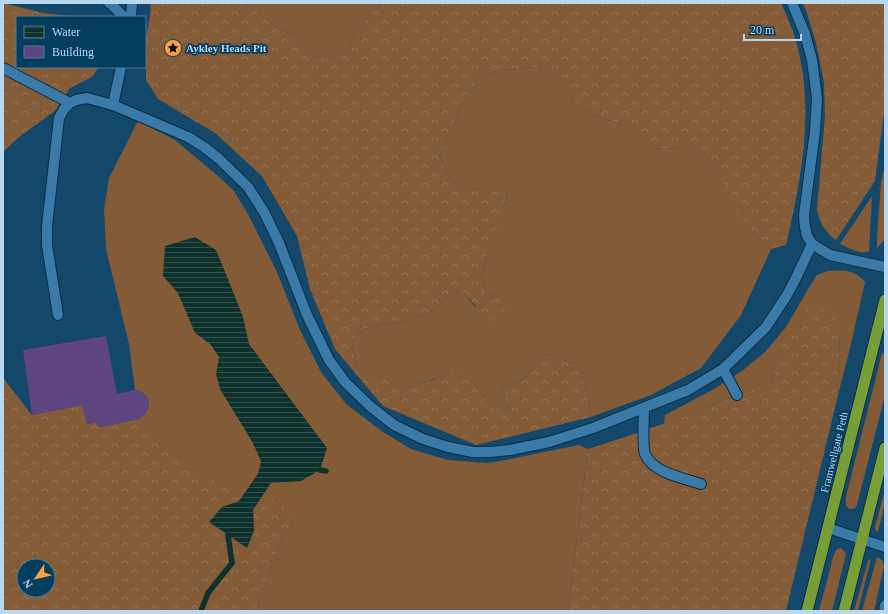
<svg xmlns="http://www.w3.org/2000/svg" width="888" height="614" font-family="'Times New Roman',serif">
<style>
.grass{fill:#845b37}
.forest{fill:url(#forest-crowns);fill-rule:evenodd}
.water{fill:url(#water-rules)}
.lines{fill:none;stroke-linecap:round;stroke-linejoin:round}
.stream{stroke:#0f312c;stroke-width:5.5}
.building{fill:#5f4580}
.service-casing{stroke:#092d44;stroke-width:12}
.trunk-casing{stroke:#092d44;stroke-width:13}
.service{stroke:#397aa8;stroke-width:10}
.trunk{stroke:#789f37;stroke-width:11}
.labels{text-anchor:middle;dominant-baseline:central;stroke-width:3.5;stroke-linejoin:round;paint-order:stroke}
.poi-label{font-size:11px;font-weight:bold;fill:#b8d7f1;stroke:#053d5e;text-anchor:start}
.street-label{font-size:11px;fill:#b8d7f1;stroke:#053d5e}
</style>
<defs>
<pattern id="forest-crowns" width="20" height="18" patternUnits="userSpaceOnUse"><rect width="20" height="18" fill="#845b37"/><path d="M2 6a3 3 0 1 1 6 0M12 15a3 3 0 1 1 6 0" fill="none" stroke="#937254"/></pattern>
<pattern id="water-rules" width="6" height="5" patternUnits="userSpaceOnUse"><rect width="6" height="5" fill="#0f312c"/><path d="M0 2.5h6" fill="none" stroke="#304e4b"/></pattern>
</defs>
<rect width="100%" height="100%" fill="#14486a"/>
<path class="grass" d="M242,3h140l-22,23 -11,21 -19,12 -19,-3 -11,-19 -21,-8 -17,-13z
M545,66l28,35 22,15 24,7 21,15 11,10 16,1 18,-2 20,7 14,21 34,58 18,16 -30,66 -40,53 -50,27 -60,22 -4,-25 -8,-27 -34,-11 -9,12 -14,14 -20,8 7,22 -17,-2 -23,-30h-33l-24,9 -20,-7h-24l-13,-16 -3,-24 9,-9 12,-5 27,-3 20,-7 17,-8 7,-7 8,-11 12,3 11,14 24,-10 -13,-4 -5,-16 6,-23 21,-59 -37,-7 -20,-6 -11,-25 21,-50 7,-14 15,-18 17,-5 19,-1z
M138,121l37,19 44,37 15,14 15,25 28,56 23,58 21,42 25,32 37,28 28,17 37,11 39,3 19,-3 73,-15 9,4 -20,162h-312l16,-46 12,-29 10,-13 -5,-11 -15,-13 -21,11 1,21 -7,17 -38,-26 13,-15 24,-17 -30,-9 -27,-13 -36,-37 -14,-12 -10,-75 -23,-95 -2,-39 5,-32z
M885,165v74l-8,9v-12l4,-53z
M872,196l-3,55c-9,4 -20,-3 -29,-7z
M828,271c15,-1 27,-2 37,11l-14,62 -14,55 3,-67 -58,13 -13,43 -8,15 -10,-15 -46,20 -41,16 1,-9 49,-26 28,-18 24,-20 20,-24 21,-36 10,-16z
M882,353l3,1v41l-28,110 -3,4h-5l-3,-4v-8z
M885,490v12l-7,30 -2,-1 -1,-4z
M841,548l3,3 2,3 -14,57h-13l15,-57 3,-5z
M877,557l5,3 2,6 -10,45h-12z
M871,558l-13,53h-4l14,-50z"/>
<path class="forest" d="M3,3l40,10 35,4h-61v50h82l-7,10 -22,11 -14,22 -37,27 -16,15z
M151,3h91l20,13 17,13 21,8 11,19 19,3 19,-12 11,-21 22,-23h399c39,78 24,160 5,242l-15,4 -18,-16 -15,-20 -19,-38 -14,-21 -20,-7 -18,2 -16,-1 -11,-10 -21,-15 -24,-7 -22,-15 -28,-35 -26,3 -19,1 -17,5 -15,18 -7,14 -21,50 11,25 20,6 37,6 -9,28 -12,32 -6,23 5,16 13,4 10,9 -19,16 -26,-29 -12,-3 -8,11 -7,7 -17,8 -20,7 -27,3 -12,5 -9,9 3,24 13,16h24l20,7 40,-14 17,5 23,30 17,2 -7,-22 20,-8 14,-14 9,-12 34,11 8,27 4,25 -115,28 -93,-39 -48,-57 -25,-60 -13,-53 -35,-60 -47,-43 -57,-34 -12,-19v-43l4,-21z
M802,3h83v102l-10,76 -39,59c-11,-8 -17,-18 -19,-31l8,-93 -1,-33 -8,-40 -10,-33z
M810,306l23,6 7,20 -3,67 -51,212h-218l20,-162c56,-18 111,-36 164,-62l9,16 8,-15 13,-43z
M3,378l29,37 50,-10 5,19 8,-2 5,5 39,-8 14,12 37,37 26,13 31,9 -8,11 -17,6 32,24 -1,-21 10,-15 11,4 16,13 4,11 -10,13 -12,29 -16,46h-253zM24,566h24v24h-24z"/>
<path class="water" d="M195,237l21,13 12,29 15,38 6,27 78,104 -7,22 -19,11 -30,2 -18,27 1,21 -7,17 -38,-26 13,-15 17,-6 19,-27 3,-13 -8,-18 -33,-54 -4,-15 3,-17 -9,-13 -15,-11 -17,-40 -15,-17 2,-30z"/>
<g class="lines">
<path class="stream" d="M320,470l6,1
M201,611l7,-18 24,-30 -4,-28"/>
</g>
<path class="building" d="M106,336l11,58 18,-4 6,1 5,4 3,6v6l-4,8 -6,4 -40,8 -4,-5 -8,2 -5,-19 -50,10 -9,-65z"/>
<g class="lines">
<g class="service-casing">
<path id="service" d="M109,3l2,1 13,13
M792,3l13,31 7,26 5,38 -2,33 -11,84 1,12 2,9 5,8 18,11 55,12
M131,17l1,-14
M3,68l67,35
M113,105l8,-38
M58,315l-11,-70v-19l12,-108 5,-9 6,-6 6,-3 11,-2 26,7 75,32 16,10 14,11 30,29 16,25 15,31 28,72 22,45 16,22 26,25 23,18 29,14 25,8 25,5h17l20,-2 39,-8 44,-14 95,-38 35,-21 43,-42 21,-32 8,-15 17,-36
M723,369l14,26
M644,408c0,9 -2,39 1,46 8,19 38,24 56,30
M828,528l57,19
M884,611l1,-6"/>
</g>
<g class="trunk-casing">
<path id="trunk" d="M807,611l78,-311
M844,611l41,-163"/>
</g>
<use href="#service" class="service"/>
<use href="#trunk" class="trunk"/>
</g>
<defs>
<g id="sight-disc" transform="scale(0.9)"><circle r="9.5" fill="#f8a14a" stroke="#053d5e"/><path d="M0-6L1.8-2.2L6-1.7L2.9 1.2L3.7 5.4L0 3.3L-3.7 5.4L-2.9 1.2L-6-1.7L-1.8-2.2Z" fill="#111"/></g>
</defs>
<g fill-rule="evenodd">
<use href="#sight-disc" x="173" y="48"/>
</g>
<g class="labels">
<g class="poi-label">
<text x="186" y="48">Aykley Heads Pit</text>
</g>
<g class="street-label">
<text transform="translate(834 452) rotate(-76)">Framwellgate Peth</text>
</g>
</g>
<rect width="888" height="614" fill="none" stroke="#b8d7f1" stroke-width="8"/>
<rect x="16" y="16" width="130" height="52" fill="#053d5e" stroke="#4d7b99"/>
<rect x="24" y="26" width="20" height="12" fill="url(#water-rules)" stroke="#4d7b99"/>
<text x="52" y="36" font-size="12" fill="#b8d7f1">Water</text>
<rect x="24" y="46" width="20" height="12" fill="#5f4580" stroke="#4d7b99"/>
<text x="52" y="56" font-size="12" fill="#b8d7f1">Building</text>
<g transform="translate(36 578) rotate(235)"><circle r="19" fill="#053d5e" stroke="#4d7b99"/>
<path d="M0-3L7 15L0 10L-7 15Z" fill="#f8a14a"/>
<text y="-6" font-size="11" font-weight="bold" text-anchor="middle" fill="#b8d7f1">N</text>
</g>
<path d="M744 34v6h57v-6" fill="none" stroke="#b8d7f1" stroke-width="2"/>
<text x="750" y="34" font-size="12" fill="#b8d7f1" stroke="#053d5e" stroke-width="3" paint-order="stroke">20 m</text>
</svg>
